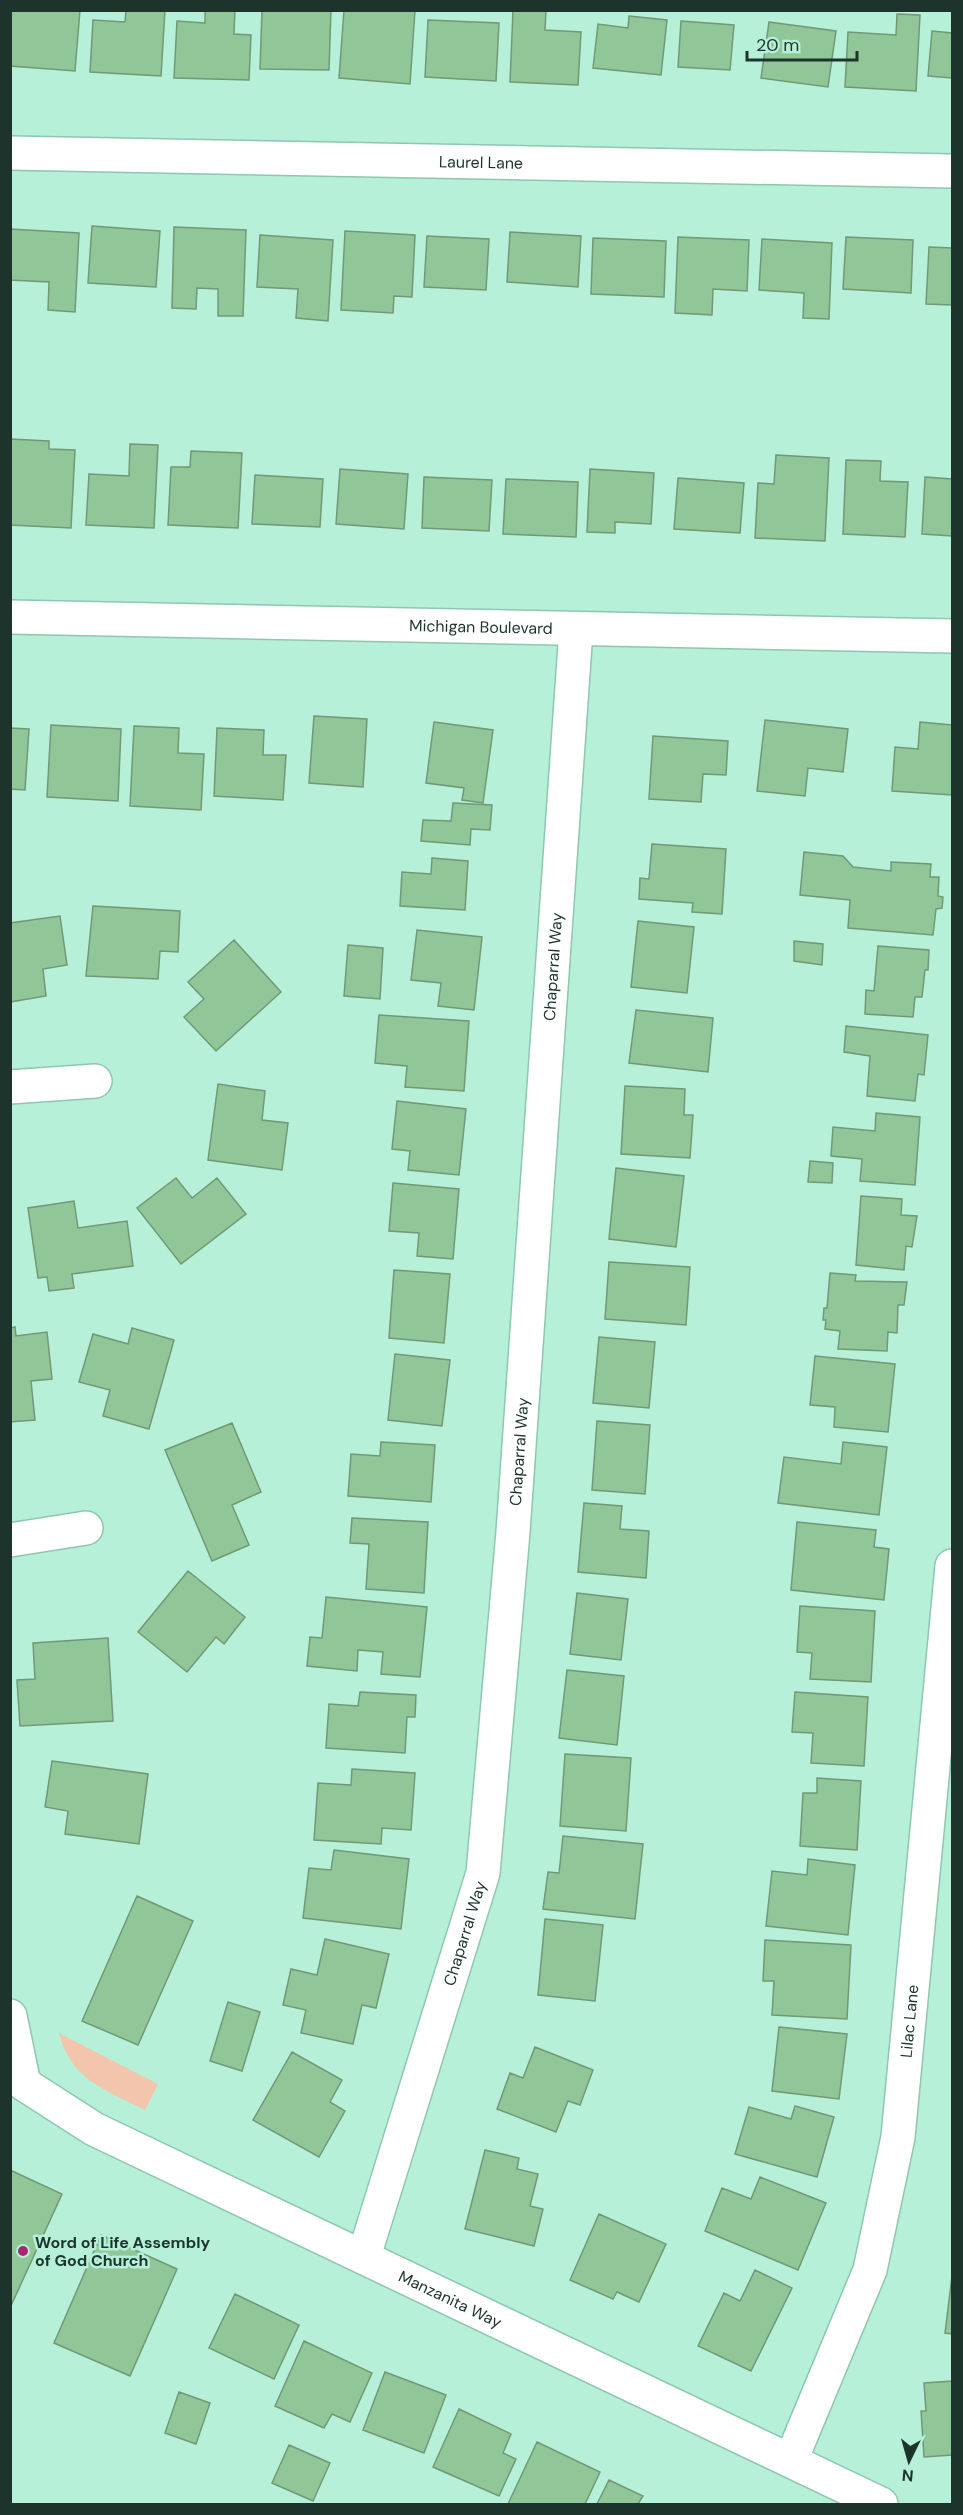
<svg xmlns="http://www.w3.org/2000/svg" width="963" height="2515" font-family="'DM Sans',sans-serif">
<style>
.green{fill:#f4c5ad}
.building{fill:#91c698;stroke:#719976;stroke-width:1.5}
.lines{fill:none;stroke-linecap:round;stroke-linejoin:round}
.minor-casing{stroke:#8ec7b1;stroke-width:36}
.minor{stroke:#fff;stroke-width:33}
.poi-dot{fill:#a62675;stroke:#b6f0d9;stroke-width:2}
.labels{text-anchor:middle;dominant-baseline:central;stroke-width:5;stroke-linejoin:round;paint-order:stroke}
.street-label{font-size:16px;fill:#1c342b;stroke:#b6f0d9}
.poi-label{font-size:16px;font-weight:bold;fill:#1c342b;stroke:#b6f0d9;text-anchor:start}
</style>
<rect width="100%" height="100%" fill="#b6f0d9"/>
<path class="green" d="M59,2033l99,51 -13,26c-39,-20 -74,-30 -86,-77z"/>
<path class="building" d="M10,10h70l-5,61 -65,-5z
M126,10h39l-4,66 -71,-4 3,-52 32,2z
M205,10h30l-1,24 17,1 -2,45 -75,-2 3,-57 28,2z
M262,10h69l-2,60 -69,-1z
M344,10h71l-5,74 -71,-6z
M513,10h33l-1,20 36,2 -3,53 -68,-3z
M897,14l23,1 -4,76 -71,-4 3,-55 48,3z
M629,16l38,4 -6,55 -68,-7 5,-44 30,4z
M428,20l71,3 -3,58 -71,-4z
M681,21l53,4 -4,45 -52,-3z
M769,22l67,9 -8,56 -67,-9z
M932,31l20,2v45l-24,-2z
M92,226l68,5 -4,56 -68,-4z
M174,227l72,3 -3,86h-25v-27l-21,-1 -1,21 -24,-1z
M10,229l69,4 -4,79 -27,-2 1,-28 -39,-2z
M345,231l70,4 -3,62 -18,-1 -1,17 -52,-3z
M510,232l71,4 -3,51 -71,-5z
M260,235l73,5 -5,81 -32,-3 2,-29 -41,-2z
M427,236l62,3 -3,51 -62,-3z
M678,237l71,3 -2,51 -34,-2 -1,26 -37,-2z
M846,237l67,3 -2,53 -68,-4z
M593,238l73,3 -2,56 -73,-3z
M762,239l70,4 -3,76 -26,-1 1,-25 -45,-3z
M929,247l23,1v57l-26,-1z
M10,439l39,2v8l26,1 -4,78 -61,-3z
M130,444l28,1 -4,83 -68,-3 3,-51 40,2z
M191,451l51,2 -4,75 -70,-3 3,-58h19z
M776,455l53,3 -4,83 -70,-3 3,-55 16,1z
M846,460l35,1 -1,20 28,1 -3,55 -62,-3z
M340,469l68,5 -4,55 -68,-5z
M590,469l64,4 -3,51 -36,-2v11l-28,-1z
M255,475l68,4 -3,48 -68,-3z
M424,477l68,3 -3,51 -67,-3z
M925,477l27,2v57l-30,-2z
M678,478l66,5 -4,50 -66,-4z
M506,479l72,3 -2,55 -73,-3z
M314,716l53,3 -4,68 -54,-4z
M765,720l83,9 -5,43 -35,-4 -3,28 -48,-5z
M434,722l59,8 -10,73 -21,-3 2,-12 -38,-5z
M920,722l32,3v70l-60,-4 3,-44 23,2z
M51,725l70,4 -3,72 -71,-4z
M134,726l45,2 -1,25 26,1 -3,56 -71,-4z
M10,728l19,1 -4,61 -15,-1z
M217,728l47,2 -1,25h23l-3,45 -69,-4z
M653,736l75,5 -2,34 -23,-1 -2,28 -52,-3z
M453,803l39,2 -2,25 -19,-1 -1,16 -49,-4 2,-21 28,1z
M652,844l74,5 -4,65 -30,-2 1,-9 -54,-4 1,-21 9,1z
M804,852l39,4 10,11 38,4v-9l40,2 -1,13h9l-1,19 5,1 -1,11 -6,1 -3,26 -85,-7 2,-28 -50,-5z
M432,858l36,3 -3,49 -65,-4 2,-34 29,2z
M93,906l87,5 -2,41 -18,-1 -2,28 -72,-3z
M60,916l7,49 -24,4 3,27 -36,6v-79z
M638,921l56,6 -7,66 -56,-6z
M417,930l65,7 -8,73 -36,-4 3,-23 -30,-3z
M234,940l47,52 -65,59 -32,-34 20,-18 -16,-17z
M794,941l29,3 -1,21 -28,-4z
M348,945l35,3 -3,51 -36,-3z
M878,946l51,4 -1,20h-3l-3,27h-7l-2,20 -48,-3 1,-24 8,1z
M636,1010l77,8 -5,54 -79,-9z
M379,1015l90,6 -5,70 -59,-4 2,-21 -32,-3z
M846,1026l82,9 -4,40 -6,-1 -3,27 -48,-5 3,-40 -26,-4z
M218,1084l47,7 -3,29 26,3 -6,47 -74,-10z
M625,1086l60,3 -1,26h9l-3,43 -69,-4z
M397,1101l69,8 -7,66 -51,-5 2,-19 -18,-2z
M876,1113l44,4 -5,68 -55,-4 2,-22 -31,-3 2,-29 42,4z
M810,1161l23,2 -1,20 -24,-1z
M616,1168l68,8 -8,71 -67,-8z
M176,1178l16,20 25,-20 29,36 -65,50 -44,-56z
M393,1183l66,6 -6,70 -36,-3 2,-23 -30,-2z
M861,1196l41,3 -1,16 16,1 -5,31 -6,-1 -2,24 -48,-5z
M74,1201l4,27 49,-7 6,45 -61,8 2,14 -25,3 -2,-14 -9,1 -10,-70z
M609,1262l81,5 -4,58 -81,-6z
M394,1270l56,4 -6,69 -55,-5z
M830,1273l26,2 -1,6 52,1 -3,23h-6l-1,28 -9,-1 -1,19 -49,-2 2,-18 -15,-2 1,-9h-3l1,-12h3z
M15,1327l1,9 31,-4 5,47 -21,2 4,39 -25,2v-94z
M132,1328l42,12 -25,89 -46,-13 7,-26 -31,-8 14,-48 35,10z
M599,1337l56,5 -6,66 -56,-5z
M395,1354l55,6 -8,66 -54,-6z
M815,1356l80,8 -7,68 -54,-5 1,-20 -25,-2z
M597,1421l53,4 -5,69 -53,-4z
M232,1423l29,69 -29,13 17,40 -37,16 -47,-111z
M381,1442l54,3 -4,57 -83,-6 3,-42 29,2z
M843,1442l44,5 -8,68 -101,-12 6,-46 57,7z
M584,1503l38,3 -2,23 29,2 -3,47 -68,-6z
M352,1518l76,4 -4,71 -58,-4 3,-45 -19,-1z
M797,1522l79,8 -2,17 15,2 -5,51 -93,-10z
M188,1571l57,46 -21,27 -8,-7 -29,35 -49,-40z
M577,1593l51,6 -7,61 -51,-6z
M326,1597l101,10 -7,70 -39,-3 2,-22 -25,-2 -1,21 -50,-5 3,-29 12,1z
M800,1606l75,5 -4,71 -61,-3 2,-26 -15,-1z
M108,1638l5,83 -93,5 -3,-46 18,-1 -2,-36z
M567,1670l57,6 -7,69 -58,-7z
M360,1692l56,3 -1,22h-8l-2,36 -79,-5 3,-44 29,2z
M795,1692l73,5 -4,69 -53,-3 2,-30 -21,-1z
M565,1754l66,4 -5,73 -66,-5z
M52,1761l96,13 -9,70 -74,-10 3,-23 -23,-4z
M352,1769l63,4 -4,57 -29,-2 -1,16 -67,-4 4,-57 33,2z
M817,1778l44,3 -4,69 -57,-4 3,-53h14z
M563,1836l80,8 -8,75 -92,-10 5,-37 11,1z
M334,1850l75,9 -8,70 -98,-11 6,-50 22,2z
M808,1859l47,6 -7,70 -82,-9 6,-55 35,4z
M137,1896l56,25 -55,124 -56,-24z
M545,1919l58,6 -8,76 -57,-6z
M325,1939l64,15 -13,54 -14,-3 -9,39 -52,-11 5,-23 -23,-5 8,-36 26,6z
M765,1940l86,5 -4,74 -75,-4 2,-34h-11z
M228,2002l32,10 -18,59 -32,-10z
M779,2027l68,7 -8,65 -67,-8z
M535,2047l58,23 -13,35 -12,-4 -12,31 -59,-23 13,-36 13,5z
M292,2052l50,28 -12,22 15,9 -26,46 -66,-37z
M795,2106l39,11 -17,60 -82,-23 14,-47 42,12z
M485,2150l34,8 -2,11 21,5 -8,32 13,3 -9,37 -69,-17z
M10,2170l52,24 -52,114z
M760,2177l66,26 -28,67 -93,-39 17,-43 29,11z
M599,2214l67,30 -27,58 -22,-10 -4,7 -43,-19z
M101,2235l76,34 -47,107 -76,-33z
M755,2270l37,18 -41,83 -53,-25 26,-53 16,8z
M952,2276v58l-7,-1z
M235,2294l64,31 -25,54 -65,-31z
M304,2341l68,32 -22,49 -18,-8 -8,14 -49,-22z
M385,2372l61,23 -22,58 -61,-23z
M952,2381v74l-28,2 -3,-46h5l-2,-28z
M179,2392l31,11 -14,41 -31,-11z
M459,2409l52,25 -8,19 13,6 -17,37 -66,-29z
M537,2442l63,30 -15,32h-77z
M289,2445l41,18 -17,38 -41,-18z
M609,2480l34,16 -5,8h-41z"/>
<g class="lines">
<g class="minor-casing">
<g id="minor">
<path id="s1" d="M10,153l942,18"/>
<path id="s2" d="M10,617l942,19"/>
<path d="M10,1087l85,-6"/>
<path d="M10,1540l76,-12"/>
<path d="M10,2016l14,68"/>
<path id="s3" d="M24,2084l70,45 787,375"/>
<path id="s4" d="M364,2256l119,-383 30,-341 63,-902"/>
<path id="s5" d="M791,2460l79,-190 28,-133 54,-571"/>
</g>
</g>
<use href="#minor" class="minor"/>
</g>
<circle class="poi-dot" cx="23" cy="2251" r="6"/>
<g class="labels">
<g class="street-label">
<text stroke="none"><textPath href="#s1" startOffset="471">Laurel Lane</textPath></text>
<text stroke="none"><textPath href="#s2" startOffset="471">Michigan Boulevard</textPath></text>
<text stroke="none"><textPath href="#s4" startOffset="1310">Chaparral Way</textPath></text>
<text stroke="none"><textPath href="#s4" startOffset="824">Chaparral Way</textPath></text>
<text stroke="none"><textPath href="#s4" startOffset="338">Chaparral Way</textPath></text>
<text stroke="none"><textPath href="#s5" startOffset="458">Lilac Lane</textPath></text>
<text stroke="none"><textPath href="#s3" startOffset="478">Manzanita Way</textPath></text>
</g>
<g class="poi-label">
<text x="35" y="2242">Word of Life Assembly<tspan x="35" dy="18">of God Church</tspan></text>
</g>
</g>
<rect width="963" height="2515" fill="none" stroke="#1c342b" stroke-width="24"/>
<g transform="translate(909 2461) rotate(185)" stroke="#b6f0d9" stroke-width="4.5" paint-order="stroke">
<path d="M0-4.5L10 22L0 15L-10 22Z" fill="#1c342b"/>
<text y="-9" font-size="16" font-weight="bold" text-anchor="middle" fill="#1c342b">N</text>
</g>
<path d="M747 51v9h110v-9" fill="none" stroke="#1c342b" stroke-width="3"/>
<text x="756" y="51" font-size="18" fill="#1c342b" stroke="#b6f0d9" stroke-width="4.5" paint-order="stroke">20 m</text>
</svg>
